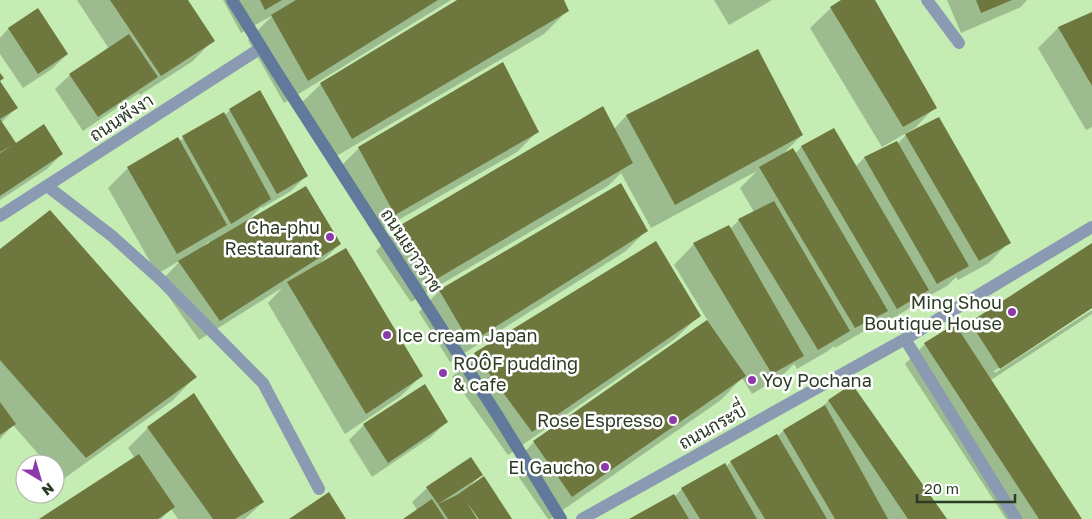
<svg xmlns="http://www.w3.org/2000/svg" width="1092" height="519" font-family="'Golos Text',Sarabun,sans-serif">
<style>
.shadow{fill:#0003;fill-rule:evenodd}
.building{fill:#6d773e}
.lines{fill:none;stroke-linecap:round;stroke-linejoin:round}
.service{stroke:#8a9ab2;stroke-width:12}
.minor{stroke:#8a9ab2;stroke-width:12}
.tertiary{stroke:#8a9ab2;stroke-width:12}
.secondary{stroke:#61799b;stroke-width:12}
.poi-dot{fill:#8d3aa9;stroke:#fff;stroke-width:2}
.labels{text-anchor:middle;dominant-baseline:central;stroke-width:5;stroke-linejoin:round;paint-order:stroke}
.street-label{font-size:18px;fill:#2b3b24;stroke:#fff}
.poi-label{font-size:18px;fill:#2b3b24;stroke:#fff;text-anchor:end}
</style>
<rect width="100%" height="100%" fill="#c4ecb3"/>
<path class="shadow" d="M77,0h110l26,40 -20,21 -53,34 -1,-2 -56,38 -28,-42 15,-14 39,-26z
M223,0h228l-167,103 -36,-63 25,-25 -32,18z
M459,0h103l6,10 -24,24 -216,127 -31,-54 24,-23z
M714,0h58l-43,25z
M843,0h30l62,107 -20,21 -33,19 -72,-119 21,-20z
M947,0h80l-6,7 -60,26z
M38,10l29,44 -15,15 -29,19 -23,-34v-16l8,-9z
M1092,14v113l-6,3 -48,-82 20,-20z
M757,50l45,85 -20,20 13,-1 6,-7 33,-17 21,37 9,-9 33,-16v2l10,-10 102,108 -20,21 -31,17 -2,-3 -9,9 -31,17 -1,-1 -8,8 -31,18 -3,-5 -7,7 -31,18 -1,-2 -6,5 -31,18 -3,-5 -12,12 -30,18 -10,-16 -21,22 -171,119h-2l-37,-53 23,-24 174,-121 -34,-56 20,-21 34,-17 2,2 9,-9 15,-8 -14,-24 17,-17 -106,57 -30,-55 -13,13 -197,116 -35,-51 23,-24 204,-119 11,21 12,-13z
M0,83l16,25 -15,15 15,22 46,9 -15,15 -47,31z
M230,110l76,66 -15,15 -29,17 -1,-1 -14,14 93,23 -21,20 102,112 -20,20 -56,38 -77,-131 14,-15 -83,52 -40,-57 22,-23 -24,14 -49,-86 20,-20 51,-27 45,-27 1,1zM209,241l1,3 -8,4z
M537,132l-20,20 -143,82 -35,-66 20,-20z
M621,184l26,46 -21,21 -176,111 -31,-50 20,-21z
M1092,245v62l-98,64 1,2 97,-63v4l-101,66 89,139h-74l-101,-155 20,-20 35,-10 11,-11z
M0,251l195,126 -23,24 -110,79 -7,-7v-9h-8l-34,-39 -13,14z
M699,316l-24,23 -167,116 -56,-78 23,-23z
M852,386l94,133h-314l42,-22 8,-8 43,-22 6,-5 46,-25 6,-6 37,-22 8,-8z
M194,395l69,107 -18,17h-67l-7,-10 -10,10h-120l94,-61 -7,-10 20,-20z
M446,422l-15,15 -59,40 -23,-37 15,-15z
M481,475l-10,10 40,34h-106l12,-9 -5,-8 15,-14z"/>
<path class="building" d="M110,0h78l27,41 -54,35z
M260,0h22l-17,10z
M296,0h142l-130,81 -37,-66z
M457,0h107l5,11 -217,128 -32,-56z
M841,0h34l62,108 -34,19 -73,-120z
M976,0h36l-31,13z
M38,8l30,46 -30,20 -30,-46z
M1092,12v74l-34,-59z
M129,34l29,43 -60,40 -29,-43z
M758,49l45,86 -128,70 -49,-90z
M503,62l36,70 -144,83 -37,-68z
M0,73l4,5 -4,3 18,27 -18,11 16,24 28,-19 19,30 -63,42v-43l13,-8 -13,7z
M260,90l48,86 -31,18 -48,-85z
M603,106l30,57 -198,117 -36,-54z
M224,112l47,87 -40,25 -49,-88z
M939,117l72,126 -32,18 -74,-127z
M834,128l95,162 -32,19 -96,-163z
M178,137l49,88 -50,29 -50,-87z
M897,141l72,125 -32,18 -73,-127z
M793,148l95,163 -33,17 -96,-161z
M621,183l27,48 -178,112 -31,-53z
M306,186l35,58 -121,77 -42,-60z
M774,201l76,130 -32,19 -80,-131z
M50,210l147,167 -111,81 -86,-98v-111z
M729,225l75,131 -32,18 -79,-131z
M656,241l45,75 -169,116 -58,-79z
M1092,243v65l-92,61 -30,-47z
M346,248l77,128 -57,38 -79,-132z
M707,320l39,56 -174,121 -39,-56z
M955,324l127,195h-43l-115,-176z
M425,384l23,38 -60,41 -25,-39z
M852,384l95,135h-39l-80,-119z
M194,393l70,109 -29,17h-22l-66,-92z
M0,402l16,22 -16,11z
M825,405l63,114h-53l-52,-89z
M777,434l50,85h-62l-35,-58z
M139,454l36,53 -17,12h-119z
M471,457l12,18 -45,29 -12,-17z
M725,463l32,56h-57l-19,-31z
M484,476l28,43h-33l-13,-18 11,18h-29l-10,-15 19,-9z
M329,492l17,27h-57z
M674,494l15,25h-60z
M432,499l13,20h-42z"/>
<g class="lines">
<path class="service" d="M47,186l65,50 49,44 102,103 56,106
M905,339l111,180"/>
<path class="minor" d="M927,0l32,43
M0,216l261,-168"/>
<path class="tertiary" d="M582,519l323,-180 187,-112"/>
<path class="secondary" d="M232,0l44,71 220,342 65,106"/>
</g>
<g class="poi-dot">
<circle cx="330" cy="237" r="5"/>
<circle cx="1012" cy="312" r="5"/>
<circle cx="387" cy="335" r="5"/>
<circle cx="443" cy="373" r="5"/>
<circle cx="752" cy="380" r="5"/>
<circle cx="673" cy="420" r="5"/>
<circle cx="605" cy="467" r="5"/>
</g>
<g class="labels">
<g class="street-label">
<text transform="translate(121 117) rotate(-33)">ถนนพังงา</text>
<text transform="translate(412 250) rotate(57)">ถนนเยาวราช</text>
<text transform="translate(712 426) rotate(-29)">ถนนกระบี่</text>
</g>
<g class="poi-label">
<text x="320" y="227">Cha-phu<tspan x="320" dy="21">Restaurant</tspan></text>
<text x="1002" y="302">Ming Shou<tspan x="1002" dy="21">Boutique House</tspan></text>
<text x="397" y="335" text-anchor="start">Ice cream Japan</text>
<text x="453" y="363" text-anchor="start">ROÔF pudding<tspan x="453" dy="21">&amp; cafe</tspan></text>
<text x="762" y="380" text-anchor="start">Yoy Pochana</text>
<text x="663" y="420">Rose Espresso</text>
<text x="595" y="467">El Gaucho</text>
</g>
</g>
<g transform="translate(40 479) rotate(142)"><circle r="24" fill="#ffffff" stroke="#aab1a7"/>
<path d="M0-4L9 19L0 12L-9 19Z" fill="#8d3aa9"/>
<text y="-8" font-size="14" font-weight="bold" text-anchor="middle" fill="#2b3b24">N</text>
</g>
<path d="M917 494v8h98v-8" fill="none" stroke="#2b3b24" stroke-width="2.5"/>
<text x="924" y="494" font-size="15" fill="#2b3b24" stroke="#ffffff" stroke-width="4" paint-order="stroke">20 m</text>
</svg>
